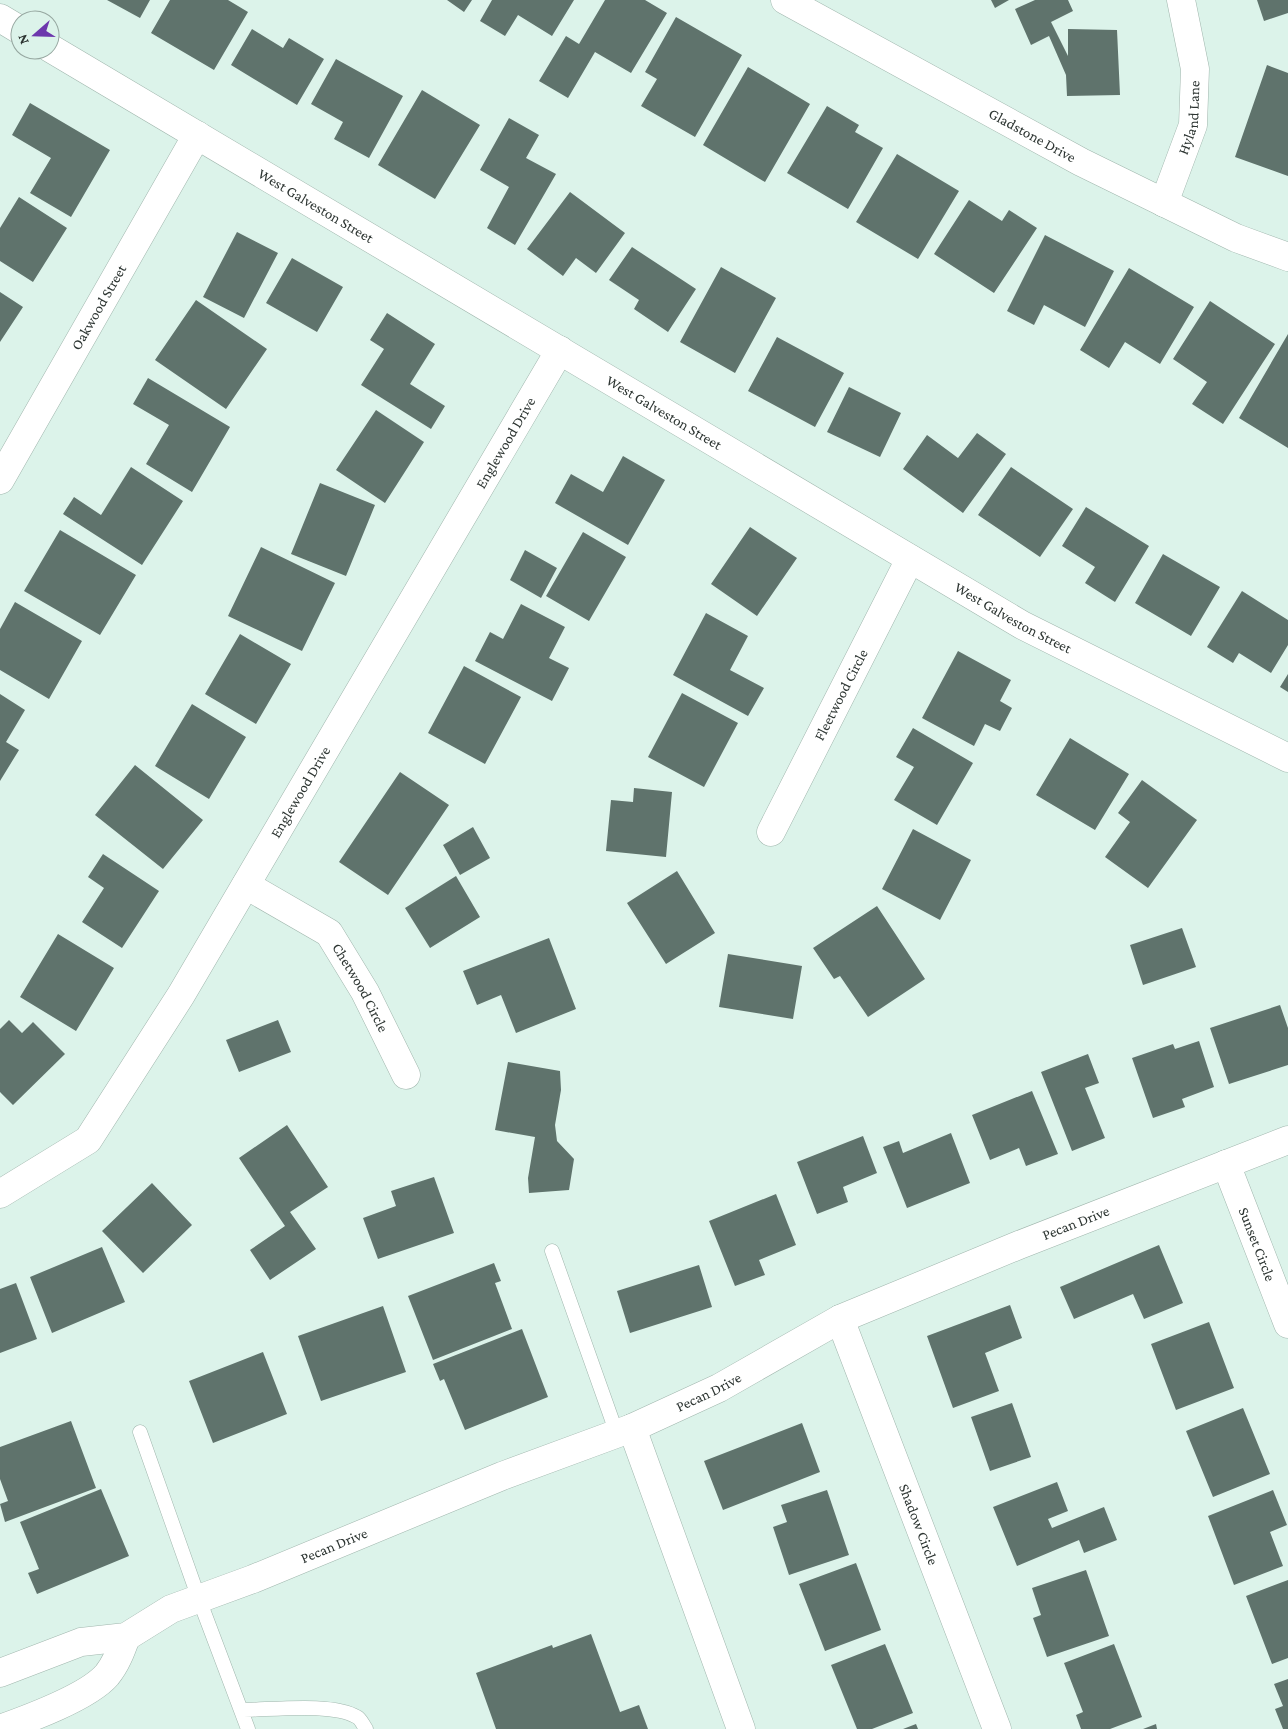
<svg xmlns="http://www.w3.org/2000/svg" width="1288" height="1729" font-family="'Crimson Pro',serif">
<style>
.building{fill:#5f736c}
.lines{fill:none;stroke-linecap:round;stroke-linejoin:round}
.service-casing{stroke:#a0b6ad;stroke-width:15}
.minor-casing{stroke:#a0b6ad;stroke-width:29}
.service{stroke:#fff;stroke-width:14}
.minor{stroke:#fff;stroke-width:28}
.labels{text-anchor:middle;dominant-baseline:central;stroke-width:5;stroke-linejoin:round;paint-order:stroke}
.street-label{font-size:15px;fill:#2d3532;stroke:#dcf3ea}
</style>
<rect width="100%" height="100%" fill="#dcf3ea"/>
<path class="building" d="M107,0h43l-10,18z
M170,0h58l20,12 -34,58 -63,-37z
M447,0h25l-8,12z
M492,0h82l-22,36 -34,-21 -13,21 -25,-15z
M605,0h40l22,13 -36,60 -36,-21 -27,46 -29,-17 27,-45 13,8z
M991,0h18l-14,8z
M1035,0h33l5,11 -22,11 17,34v-27l49,1 3,65 -53,1 -1,-21 -17,-39 -18,9 -16,-36z
M1257,0h31v13l-24,8z
M676,17l66,38 -47,82 -54,-31 16,-27 -12,-7z
M252,29l31,19 6,-10 35,21 -27,46 -66,-40z
M336,59l67,37 -34,62 -35,-19 9,-17 -32,-18z
M1267,65l21,8v103l-53,-19z
M748,67l62,37 -45,78 -62,-37z
M422,90l58,35 -45,74 -57,-34z
M30,103l80,47 -39,67 -41,-24 21,-35 -39,-23z
M827,106l32,19 -4,7 28,16 -35,61 -61,-36z
M509,118l30,17 -13,23 30,16 -41,71 -28,-17 22,-41 -29,-17z
M897,154l62,37 -41,68 -62,-37z
M570,192l55,41 -29,40 -20,-15 -13,18 -36,-27z
M19,197l48,31 -34,54 -33,-21v-33z
M969,200l33,21 7,-11 28,18 -43,65 -60,-39z
M237,232l41,21 -34,65 -41,-21z
M1045,235l69,36 -29,56 -41,-22 -10,20 -27,-14z
M632,247l64,42 -28,43 -34,-23 5,-9 -30,-20z
M292,258l51,29 -26,45 -51,-29z
M721,267l55,31 -41,75 -55,-31z
M1129,268l65,39 -34,57 -35,-22 -16,26 -29,-18z
M0,292l23,15 -23,35z
M196,300l71,49 -41,60 -71,-49z
M1210,301l65,43 -52,80 -31,-20 15,-22 -34,-23z
M387,313l48,31 -25,40 35,22 -14,23 -70,-44 23,-36 -14,-9z
M1288,334v114l-49,-30z
M777,337l67,36 -29,54 -67,-36z
M148,378l82,49 -38,65 -46,-28 23,-39 -36,-21z
M849,387l52,26 -21,44 -53,-25z
M376,410l48,32 -39,61 -49,-33z
M977,433l29,21 -43,59 -60,-44 24,-34 31,23z
M623,456l42,24 -37,65 -73,-42 16,-29 32,18z
M131,467l52,34 -41,64 -79,-51 11,-17 27,18z
M1011,467l62,42 -33,48 -62,-42z
M320,483l55,22 -29,71 -55,-22z
M1086,507l63,39 -34,56 -30,-19 10,-16 -33,-21z
M750,527l47,31 -40,58 -46,-32z
M60,530l76,45 -36,60 -76,-44z
M583,532l43,25 -37,64 -43,-25z
M261,547l74,36 -33,68 -74,-35z
M525,550l32,18 -16,30 -31,-18z
M1163,554l57,33 -29,49 -56,-33z
M1242,591l46,29v25l-17,28 -32,-20 -6,10 -26,-16z
M15,602l67,39 -33,58 -49,-29v-41z
M521,604l44,23 -16,31 20,10 -17,33 -77,-40 15,-29 13,7z
M706,613l42,23 -18,34 34,18 -16,28 -75,-41z
M240,634l51,30 -35,60 -51,-30z
M958,651l53,29 -11,21 12,7 -12,23 -15,-7 -11,22 -52,-28z
M464,666l57,31 -36,67 -57,-31z
M1288,674v18l-8,-5z
M682,693l56,30 -34,64 -56,-30z
M0,694l25,16 -19,32 13,8 -19,31z
M192,704l54,33 -37,62 -54,-33z
M913,728l60,35 -36,62 -43,-25 20,-33 -18,-10z
M1070,738l59,36 -34,56 -59,-35z
M135,765l68,55 -40,49 -68,-54z
M400,772l49,33 -61,90 -49,-33z
M1142,780l55,40 -49,68 -43,-31 25,-35 -12,-9z
M634,788l38,4 -6,65 -60,-6 5,-51 22,2z
M473,827l17,31 -30,17 -17,-30z
M913,829l58,31 -31,60 -58,-31z
M103,854l56,37 -37,57 -40,-26 22,-34 -16,-11z
M677,871l38,62 -49,31 -39,-61z
M456,876l24,41 -50,31 -25,-40z
M877,906l48,73 -57,38 -28,-41 -6,3 -21,-31z
M1182,928l14,39 -53,18 -13,-40z
M58,934l56,34 -38,63 -56,-34z
M549,938l27,71 -60,24 -15,-38 -24,10 -14,-34z
M728,954l74,12 -9,53 -74,-12z
M1280,1005l8,23v37l-59,19 -19,-56z
M9,1020l13,13 11,-11 32,32 -52,51 -13,-13v-63z
M278,1020l13,32 -52,20 -13,-32z
M1199,1041l15,46 -32,12 3,8 -32,11 -21,-60 41,-14 2,5z
M1088,1054l11,29 -14,5 20,50 -33,13 -31,-79z
M508,1062l52,9 1,19 -6,35 2,16 17,18 -5,31 -40,3 -1,-15 7,-41 -40,-7z
M1032,1091l26,63 -32,12 -7,-18 -29,12 -18,-45z
M287,1125l41,62 -38,25 26,37 -46,31 -20,-30 35,-24 -46,-68z
M951,1133l19,50 -63,25 -24,-61 16,-6 4,12z
M863,1136l14,37 -34,14 5,15 -31,12 -20,-52z
M434,1177l20,56 -76,26 -15,-41 33,-12 -5,-15z
M152,1183l40,42 -49,48 -41,-42z
M776,1194l20,51 -37,15 6,15 -30,11 -26,-65z
M1159,1245l24,58 -39,16 -11,-25 -59,25 -14,-32z
M102,1247l23,55 -73,31 -22,-56z
M494,1263l7,18 -6,2 17,46 -79,31 -25,-64z
M699,1265l13,42 -82,26 -13,-42z
M16,1283l21,56 -37,14v-64z
M1010,1305l12,33 -37,15 14,38 -46,17 -26,-72z
M383,1306l23,66 -85,29 -23,-65z
M1209,1322l25,66 -58,22 -25,-66z
M522,1329l26,68 -83,33 -21,-51 -4,2 -7,-17z
M263,1352l24,62 -74,29 -24,-62z
M1012,1403l19,54 -41,14 -19,-54z
M1243,1408l27,66 -57,23 -27,-66z
M71,1421l25,67 -91,34 -5,-18 8,-3 -8,-22v-32z
M802,1423l18,49 -97,38 -19,-49z
M1057,1482l11,29 -20,8 4,9 52,-21 13,33 -33,13 -5,-13 -62,26 -24,-59z
M101,1489l28,67 -92,38 -9,-21 11,-4 -19,-47z
M827,1490l22,65 -60,20 -16,-48 14,-5 -6,-17z
M1273,1490l14,35 -17,7 13,34 -49,19 -26,-69z
M856,1563l25,67 -56,21 -26,-67z
M1086,1570l23,66 -62,21 -14,-39 8,-3 -9,-27z
M1288,1580v78l-16,6 -26,-68z
M591,1634l29,78 19,-7 9,24h-152l-20,-56 76,-28 1,3z
M885,1644l28,69 -41,16h-15l-26,-64z
M1114,1644l28,73 -32,12h-29l-5,-14 7,-3 -19,-49z
M1288,1679v50h-5l-8,-20 8,-3 -9,-22z
M916,1724l2,5h-15z
M1156,1724l1,5h-14z"/>
<g class="lines">
<g class="service-casing">
<path id="service" d="M552,1251l65,183
M140,1432l59,167 49,130
M241,1710c29,0 92,-8 116,7 4,2 6,8 9,12"/>
</g>
<g class="minor-casing">
<g id="minor">
<path id="s1" d="M785,0l296,162 155,76 52,19"/>
<path d="M0,18l20,12"/>
<path id="s2" d="M50,48l972,577 266,133"/>
<path id="s3" d="M1164,203l29,-78 2,-56 -14,-69"/>
<path id="s4" d="M0,480l197,-345"/>
<path id="s5" d="M771,832l139,-273"/>
<path id="s6" d="M246,885l83,48 36,59 41,83"/>
<path id="s7" d="M1226,1164l62,160"/>
<path id="s8" d="M0,1194l88,-54 93,-145 379,-645"/>
<path id="s9" d="M840,1319l157,410"/>
<path d="M632,1428l109,301"/>
<path id="s10" d="M0,1673l81,-31 45,-5 45,-28 82,-30 249,-103 130,-48 87,-40 121,-69 179,-74 269,-105"/>
<path d="M0,1729c28,-10 88,-32 107,-54 9,-11 14,-24 19,-38"/>
</g>
</g>
<use href="#service" class="service"/>
<use href="#minor" class="minor"/>
</g>
<g class="labels">
<g class="street-label">
<text stroke="none"><textPath href="#s3" startOffset="90">Hyland Lane</textPath></text>
<text stroke="none"><textPath href="#s1" startOffset="282">Gladstone Drive</textPath></text>
<text stroke="none"><textPath href="#s2" startOffset="309">West Galveston Street</textPath></text>
<text stroke="none"><textPath href="#s4" startOffset="199">Oakwood Street</textPath></text>
<text stroke="none"><textPath href="#s2" startOffset="714">West Galveston Street</textPath></text>
<text stroke="none"><textPath href="#s8" startOffset="916">Englewood Drive</textPath></text>
<text stroke="none"><textPath href="#s2" startOffset="1119">West Galveston Street</textPath></text>
<text stroke="none"><textPath href="#s5" startOffset="154">Fleetwood Circle</textPath></text>
<text stroke="none"><textPath href="#s8" startOffset="511">Englewood Drive</textPath></text>
<text stroke="none"><textPath href="#s6" startOffset="159">Chetwood Circle</textPath></text>
<text stroke="none"><textPath href="#s10" startOffset="1170">Pecan Drive</textPath></text>
<text stroke="none"><textPath href="#s7" startOffset="86">Sunset Circle</textPath></text>
<text stroke="none"><textPath href="#s10" startOffset="765">Pecan Drive</textPath></text>
<text stroke="none"><textPath href="#s9" startOffset="220">Shadow Circle</textPath></text>
<text stroke="none"><textPath href="#s10" startOffset="360">Pecan Drive</textPath></text>
</g>
</g>
<g transform="translate(35 35) rotate(250)"><circle r="24" fill="#dcf3ea" stroke="#96a7a0"/>
<path d="M0-4L9 19L0 12L-9 19Z" fill="#6d37ad"/>
<text y="-8" font-size="14" font-weight="bold" text-anchor="middle" fill="#2d3532">N</text>
</g>
</svg>
